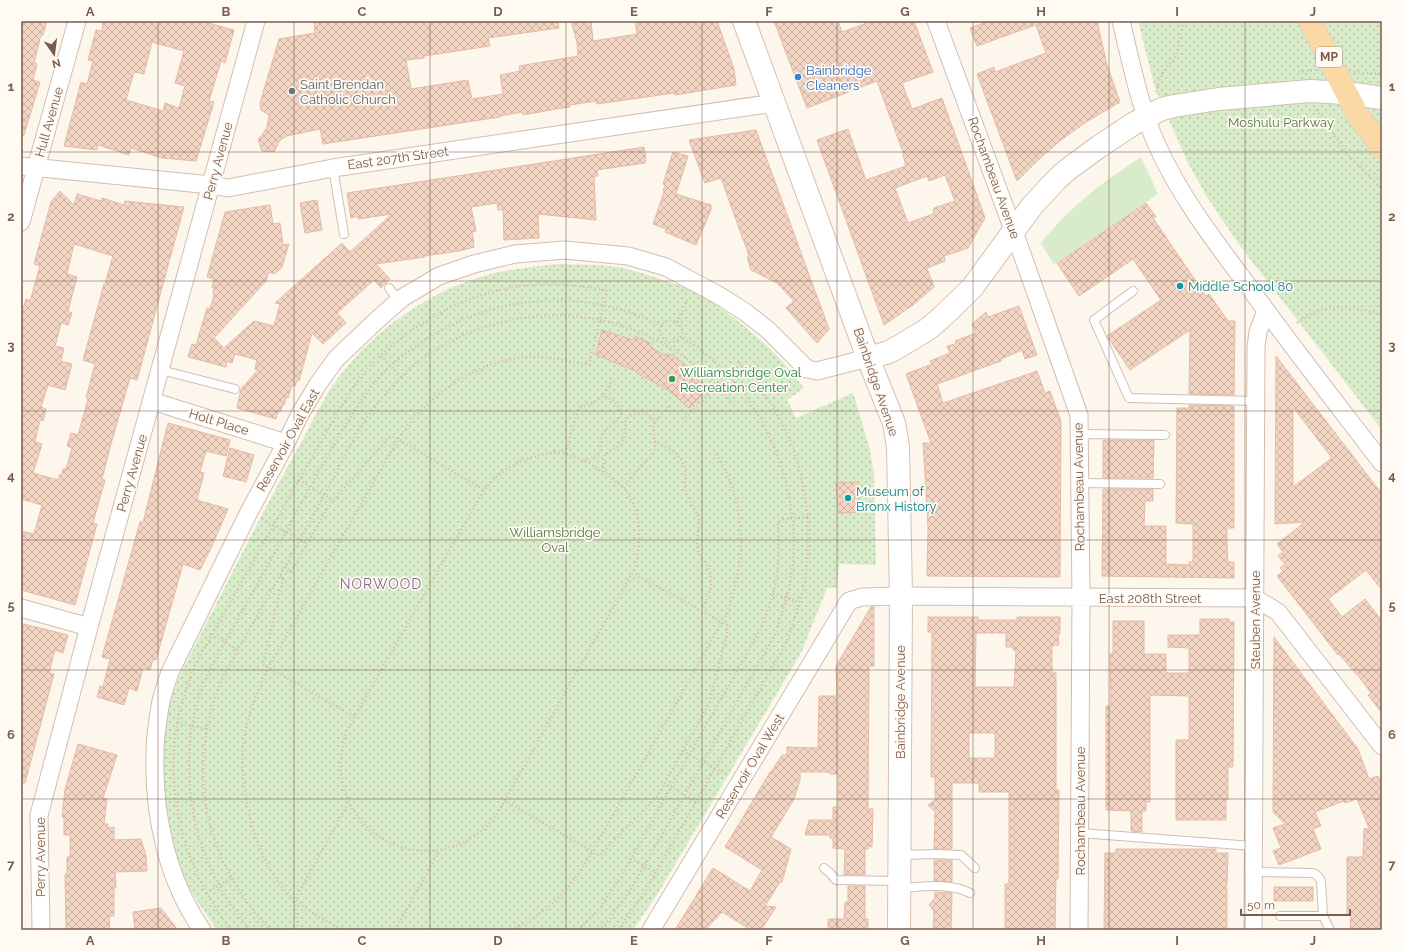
<svg xmlns="http://www.w3.org/2000/svg" width="1403" height="951" font-family="Raleway,sans-serif">
<style>
.green{fill:#d8ecc9}
.park{fill:url(#park-dots)}
.building{fill:url(#building-cross-hatch);stroke:#e6bba3;fill-rule:evenodd}
.lines{fill:none;stroke-linecap:round;stroke-linejoin:round}
.lane-casing{stroke:#d1beb0;stroke-width:10}
.street-casing{stroke:#d1beb0;stroke-width:19}
.secondary-casing{stroke:#d6c0b0;stroke-width:24}
.primary-casing{stroke:#dad1cd;stroke-width:24}
.path{stroke:#d9b8a5;stroke-width:2.5;stroke-dasharray:1 3;stroke-linecap:butt}
.lane{stroke:#fff;stroke-width:8}
.street{stroke:#fff;stroke-width:17}
.secondary{stroke:#fff;stroke-width:22}
.primary{stroke:#fbd9a5;stroke-width:22}
.grid{fill:none;stroke:#7a5c4d;stroke-width:1;stroke-opacity:0.55}
.shop-dot{fill:#3f7fe0;stroke:#fffaf3;stroke-width:1.5}
.worship-dot{fill:#6b7280;stroke:#fffaf3;stroke-width:1.5}
.culture-dot{fill:#0f9aa8;stroke:#fffaf3;stroke-width:1.5}
.leisure-dot{fill:#2e9e5b;stroke:#fffaf3;stroke-width:1.5}
.labels{text-anchor:middle;dominant-baseline:central;stroke-width:3.5;stroke-linejoin:round;paint-order:stroke}
.shield{fill:#fffaf3;stroke:#a28b7f;stroke-width:1}
.shield-label{font-size:12px;font-weight:bold;fill:#7a5c4d}
.shop-label{font-size:13px;fill:#366cbe;stroke:#fffaf3;text-anchor:start}
.worship-label{font-size:13px;fill:#5b616d;stroke:#fffaf3;text-anchor:start}
.street-label{font-size:13px;fill:#7a5c4d;stroke:#fffaf3}
.park-label{font-size:13px;fill:#537a41;stroke:#fffaf3}
.culture-label{font-size:13px;fill:#0d838f;stroke:#fffaf3;text-anchor:start}
.leisure-label{font-size:13px;fill:#27864d;stroke:#fffaf3;text-anchor:start}
.neighbourhood-label{font-size:14px;letter-spacing:1px;fill:#846695;stroke:#fffaf3}
.neatline{fill:none;stroke:#7a5c4d;stroke-width:1.5}
.grid-label{font-size:13px;text-anchor:middle;font-weight:bold;fill:#7a5c4d}
</style>
<defs>
<pattern id="park-dots" width="8" height="8" patternUnits="userSpaceOnUse"><rect width="8" height="8" fill="#d8ecc9"/><path d="M2 2h.1M6 6h.1" fill="none" stroke="#b4c2a5" stroke-width="1.8" stroke-linecap="round"/></pattern>
<pattern id="building-cross-hatch" width="8" height="8" patternUnits="userSpaceOnUse"><rect width="8" height="8" fill="#f3d5c3"/><path d="M0 0l8 8M0 8l8-8" fill="none" stroke="#cab0a1"/></pattern>
</defs>
<rect width="100%" height="100%" fill="#fdf6ec"/>
<path class="green" d="M1141,157l17,37 -104,70 -13,-21c30,-37 60,-60 100,-86z"/>
<path class="park" d="M1138,21h244v409l-144,-187 -31,-46 -20,-36 -32,-73z
M558,264l37,1 25,2 28,8 36,12 24,12 30,22 28,24 16,16 22,27 -17,12 9,18 57,-25 16,53 5,27 2,92 -37,-1 -2,24h-10l-26,65 -146,245 -22,32h-416c-9,-13 -19,-27 -27,-41 -28,-57 -34,-124 -20,-186 2,-8 6,-17 9,-26 34,-66 67,-133 102,-198 11,-20 22,-39 32,-59 7,-13 14,-27 23,-39 34,-47 89,-88 145,-104 25,-8 51,-10 77,-13z"/>
<path class="building" d="M21,21h26l-4,14h-2l-7,28 3,1 -4,16 7,2 -16,53h-3z
M103,21h106l-1,2 26,7 -9,33 -4,-2 -12,40 5,1 -18,59 -34,-3 -31,-10 -2,7 -31,-10 -1,5 -33,-4 17,-64 6,2 6,-23 -5,-1 8,-30 6,1zM152,42l32,9 -9,32 10,3 -6,22 -14,-5 -2,8 -37,-11 8,-28 10,2z
M314,21h244l1,7 -71,10 2,8 -66,10v2l-18,2 5,29 57,-9 4,19 31,-5 -3,-19 20,-4 -1,-5 59,-10 -1,-14 -6,-21h20l2,20 44,-7 -2,-13h82l17,48 2,16 -61,10 -1,-2 -77,11 -1,-3 -26,4v2l-14,2 -33,6v-3l-23,4v1l-177,27 -3,-15 -33,7 -7,4 -6,12 -12,-1 -4,-12 5,-5 4,-7 2,-12 -8,-5 -1,-7 19,-64 36,-6z
M774,21h64l4,11 30,-11h42l19,51 -31,11 10,26 30,-11 43,120 -17,30 -24,8 1,5 -18,7 7,19 -21,18 -29,20 -67,-185 31,-11 18,51 40,-14 -3,-11h1l-27,-74 -70,27zM945,175l10,26 -21,7 -1,6 -25,9 -13,-35 32,-12 2,5z
M989,21h108l10,44 13,37 -34,20 -25,18 -25,22 -19,19 -40,-107 17,-7 1,5 51,-19 -10,-28 -59,21 -7,-18z
M756,130l73,199 -12,14 -31,-35 8,-7 -17,-18 -26,-13 -4,-13 2,-1 -28,-78 -16,5 -16,-43z
M644,147l2,11 -1,5 -48,7 1,6h-4l2,44 -58,-6 1,24 -35,2 -1,-30h-5l-1,-7 -26,4 5,24 -4,1 2,11h-1l1,4 -15,4 -35,5v1l-48,7 14,15 -9,9 -7,-8 -37,33 9,10 -23,21 -11,-11 -13,48h-2l-2,5 -3,-1 -4,13 -2,-1 -2,8 -1,-1 -3,8 -2,-1 -2,8 -39,-11 4,-19 17,-19 -3,-1 2,-9 -22,-6 -3,9 -5,-2 -1,6 -38,-10 4,-13 4,1 11,-37 3,1 4,-14 -1,-3 1,-4 -2,-1 2,-8 -7,-2 18,-65 45,-7 3,19 7,-1 3,22 6,-1 -7,23 -7,7 -6,-2 -3,9 -52,57 10,10 30,-27 20,5 6,-22 -5,-1 67,-60 8,9 42,-38 -34,5v-3l-7,2 -4,-25z
M673,152l15,4 -12,38 35,11v5l-15,35 -31,-13 1,-3 -13,-5 11,-32 -1,-1 2,-6 -2,-1z
M60,191l14,14 3,-11 24,7 1,-3 22,7 1,-4 59,6 -47,173 -7,-2 -19,66 -9,35 3,1 -12,43 4,1 -22,81 -54,-15v-59l13,3 8,-29 -21,-6v-183l5,-17 4,2 10,-35 -6,-2 17,-62zM74,244l39,12 -8,28h-1l-21,76 12,4 -9,34 2,1 -10,36 -7,-2 -4,13 5,2 -6,21h-3l-1,6 -2,-1 -2,6 -25,-7 9,-29 -7,-2 5,-22 3,1 3,-12 -5,-2 7,-22 17,5 7,-26 -11,-3 3,-13 -9,-2 6,-23 7,2 4,-12 -4,-2 9,-34 -10,-3z
M317,200l5,30 -17,3 -5,-30z
M1146,203l10,14 -3,1 53,78 3,-2 19,27h7l-1,74 -45,-1 1,-64 -60,40 -23,-34 54,-36 -28,-41 -54,37 -22,-33z
M1019,306l18,49 -12,4 -3,-9 -21,9v2l-64,23 6,19 94,-32 8,22 5,-2 11,30 -1,156 -133,-1 1,-49 -5,-84h8l-25,-69 26,-10 -2,-3 20,-8 -3,-7 9,-2 -1,-3 21,-8 -4,-9 14,-12 2,5z
M602,330l31,10 2,-4 17,8 -1,3 15,9 4,-2 16,11 -3,3 25,21 -19,19 -20,-17 -38,-22 -35,-14z
M1276,356l106,138v96l-16,-20 -38,29 14,18 23,-18 17,22v92l-14,-18 3,-2 -14,-19h-1l-17,-20 -1,1 -61,-79 6,-5 -3,-3 5,-4 -7,-8 5,-4 -6,-8 28,-22 -30,2zM1293,407l39,51 -39,29z
M1189,405l45,1v122h-7v17l1,17h6v16l-132,-2 1,-87h50v12h-8l-1,25h22v38l23,1v-3h4v-38l-17,-1 1,-115h12z
M168,423l62,17 -4,16 -20,-5 -6,21 4,1 -7,27 31,9 -16,37 -12,24 -17,-6 -27,96 -3,-1 -3,11 -7,-2 -6,23 -8,-3 -5,17 -27,-8 3,-11 3,1 7,-28 -8,-2 38,-135h3z
M1103,440h51l-1,38h-50z
M230,448l24,7 -8,27 -23,-6z
M858,482l2,30 -22,1 -2,-30z
M871,607h3v59h-5l-1,143h5l-1,38 -4,-1v3h-3v26h-21l1,-26 -12,-1v-10h-3v-3h-25l4,-15h24v-13h5v-33h-8v-2h-30v8l-6,19 -23,38 20,12 -9,33h-2l-15,24 11,1 -15,23h-10l-29,-18 -17,18h-30l38,-62 37,23 12,-21 -37,-23 45,-75h1l11,-17h5v-8l31,1 1,-52h18l-1,-30z
M928,617h50v3h39v-3h43v17h-2l1,11h-7v28h4v117h3l-1,89h-2l-1,51h-50v-46h4v-92h-30v-9h-27v66h-18l1,-37 -7,-7 7,-5v-23h-4l1,-145h-4zM976,633h30v14h7v3h3l-2,37h-39zM969,733h26v25h-26z
M1200,619h29v3h5l-1,145h-5v32l-2,1v20h-50v-80h13v-44l-39,-1v107h-4v9h-4v21l-11,-1v-20l-25,-1v-104h5l-1,-52h3v-33h31v33h22v19h23v-25l-21,-1v-12h32z
M24,624l44,11 -5,18 -8,-3 -6,23 5,1 -29,109h-4v-66l3,-11 -3,-1v-70z
M1274,637l84,112 11,30 9,-3 4,9v145h-32l1,-16h-4v-57h16l1,-28 5,-1 -12,-29 -12,4 -1,-2 -29,11 6,14 -8,3 8,20 -42,16 -6,-14 8,-3 -8,-20 12,-4 -12,-12z
M78,744l39,11 -14,43 4,1 -3,25h4v4l6,-1v13l27,-1 5,17 1,15 -32,1 1,16h-2v28h-5l1,14h-44l-1,-56h2v-17h3v-22h-6v-18h-2l3,-28z
M1116,849h100v4h12l-1,32 -4,2h4v43h-123l1,-77h11z
M934,860h18v22l-18,-1z
M848,886h17v33h3v11h-40v-11h16l1,-17h3z
M1274,887h39v14h-39z
M935,892l17,1 -1,37h-18l1,-19 -5,-6 6,-7z
M161,908l17,22h-43l-2,-18z"/>
<g class="lines">
<g class="lane-casing">
<path id="lane" d="M333,168l11,66
M389,288l10,13
M1133,291l-39,29 35,78 127,3
M161,370l74,19
M1079,434l86,1
M1079,483l81,1
M1080,833l173,13
M900,855l36,-1 25,1 14,13
M824,868l6,5 6,7 62,1
M1253,872l60,1 5,3 3,5 2,35 7,14
M900,888c22,-1 49,-6 70,5
M1280,916h43"/>
</g>
<g class="street-casing">
<path id="street" d="M936,21l86,233 57,161 2,183 -2,332
M1121,21c10,41 18,83 35,122 23,52 59,99 93,144 43,60 88,117 133,176
M21,166l190,19 17,3 105,-20 441,-65
M21,222l56,-201
M152,401l134,42
M21,608l68,19
M41,930l-2,-115 50,-188 167,-606
M202,930c-35,-51 -49,-115 -47,-177 0,-17 3,-35 6,-52 2,-9 6,-19 9,-29l79,-160 37,-69 14,-29 18,-30 18,-25 41,-39 25,-22 37,-22 35,-12 41,-10 50,-4 63,6 38,11 54,29 25,16 23,18 39,39 10,2 51,-13
M651,930l198,-329 13,-4 39,-1 354,2 23,14 104,134
M1253,930l3,-583 2,-15 8,-21"/>
</g>
<g class="secondary-casing">
<path id="secondary" d="M744,21l124,337 26,65 4,24 3,149 -2,334
M868,358l21,-6 11,-6 28,-17 13,-11 31,-30 60,-82 23,-25 12,-11 30,-22 36,-24 21,-11 8,-4 12,-3 45,-7 91,-8 36,2 36,5"/>
</g>
<g class="primary-casing">
<path id="primary" d="M1310,21l47,93 25,33"/>
</g>
<path class="path" d="M1299,72l17,-2
M1355,72l27,2
M1156,92l7,-20 12,-15 3,-8 5,-28
M1316,110l6,7 26,38 34,34
M660 331a11 11 0 1 1 22 0a11 11 0 1 1-22 0Z
M677,322l12,-25
M1297,323c27,-21 53,-18 85,-8
M381,356l20,21
M655,441c12,6 27,13 30,28 2,7 -2,14 1,24 3,10 11,17 13,28 1,8 -3,16 -2,25 1,7 5,12 9,18 11,17 3,31 -4,46
M555,452c17,2 34,10 48,20 5,3 10,7 15,11 25,22 24,55 17,85l-139,248c-48,62 -145,37 -155,-42 -2,-14 2,-28 5,-42l138,-242c19,-24 42,-33 71,-38z
M565,453l13,-43c4,-4 8,-5 14,-7 13,-6 16,-14 21,-26
M584,461c27,-10 11,-12 19,-28 5,-8 22,-13 17,-24 -4,-8 -9,-10 -17,-13
M603,472l2,-18c9,-4 20,-11 20,-22 0,-5 -1,-8 1,-12 7,-10 24,-9 29,2
M299,480l34,20
M624,488l18,-24 9,-8 3,-5 1,-5 -2,-18 2,-6 13,-15
M262,519l45,24
M284,568l7,4 38,-67 61,-69 8,3 86,51
M280,576l3,3 -20,85 92,53
M773,594l27,8
M212,634l26,16
M177,723l30,6
M683,751l45,24
M664,783l32,19
M505,800l94,56 57,-58 53,-94 19,-74 -1,-5 -94,-52
M631,859l25,14
M206,893l25,-15
M231,930c-46,-59 -66,-132 -54,-206 4,-21 11,-41 19,-61l141,-250c11,-18 21,-35 36,-50 44,-45 109,-78 173,-79 21,0 41,3 61,6l-18,75c-20,-4 -39,-9 -60,-8 -54,3 -102,39 -131,82l-130,229c-11,25 -22,50 -25,78 -3,50 12,118 51,153 11,10 35,24 49,31
M251,930c-49,-53 -69,-127 -60,-198 3,-15 5,-31 11,-45 10,-23 23,-45 35,-66 15,-27 30,-54 45,-82 19,-35 38,-71 58,-105 13,-21 26,-43 43,-61 14,-14 31,-26 48,-37 72,-43 155,-48 231,-10
M272,930c-13,-11 -24,-26 -33,-40 -42,-65 -47,-142 -16,-213 28,-51 57,-101 85,-152 10,-19 21,-38 31,-58 8,-13 14,-28 22,-41 14,-20 29,-39 47,-56 9,-9 21,-16 32,-23 44,-25 93,-36 143,-30 59,8 111,38 148,84
M298,930l-3,-30 53,-97
M395,930l44,-79
M512,930c19,-9 38,-22 52,-38 11,-12 20,-27 29,-41l134,-238c6,-18 11,-36 13,-54 4,-35 -5,-77 -24,-105
M578,930l22,-22 21,-32 140,-248c6,-16 12,-31 15,-48 3,-19 3,-38 2,-57l5,-4 25,-2
M599,930l11,-11 24,-35 141,-249c5,-18 12,-35 15,-53 14,-72 -12,-151 -60,-206 -14,-15 -32,-28 -49,-40
M618,930l28,-40 141,-249c6,-19 13,-37 17,-56 12,-64 -1,-134 -37,-187 -8,-12 -18,-23 -27,-34l-57,56"/>
<use href="#lane" class="lane"/>
<use href="#street" class="street"/>
<use href="#secondary" class="secondary"/>
<use href="#primary" class="primary"/>
</g>
<path class="grid" d="M158,21v909M294,21v909M430,21v909M566,21v909M702,21v909M837,21v909M973,21v909M1109,21v909M1245,21v909M21,152h1361M21,281h1361M21,411h1361M21,540h1361M21,670h1361M21,799h1361"/>
<circle class="shop-dot" cx="798" cy="77" r="4"/>
<circle class="worship-dot" cx="292" cy="91" r="4"/>
<g class="culture-dot">
<circle cx="1180" cy="286" r="4"/>
<circle cx="848" cy="498" r="4"/>
</g>
<circle class="leisure-dot" cx="672" cy="379" r="4"/>
<g class="labels">
<rect class="shield" x="1316" y="47" width="26" height="20" rx="3"/>
<g class="shield-label">
<text x="1329" y="57">MP</text>
</g>
<g class="shop-label">
<text x="806" y="70">Bainbridge<tspan x="806" dy="15">Cleaners</tspan></text>
</g>
<g class="worship-label">
<text x="300" y="84">Saint Brendan<tspan x="300" dy="15">Catholic Church</tspan></text>
</g>
<g class="street-label">
<text transform="translate(49 122) rotate(-74)">Hull Avenue</text>
<text transform="translate(398 158) rotate(-8)">East 207th Street</text>
<text transform="translate(218 161) rotate(-75)">Perry Avenue</text>
<text transform="translate(994 178) rotate(70)">Rochambeau Avenue</text>
<text transform="translate(876 382) rotate(71)">Bainbridge Avenue</text>
<text transform="translate(219 422) rotate(17)">Holt Place</text>
<text transform="translate(288 440) rotate(-61)">Reservoir Oval East</text>
<text transform="translate(132 473) rotate(-74)">Perry Avenue</text>
<text transform="translate(1079 487) rotate(-91)">Rochambeau Avenue</text>
<text x="1150" y="598">East 208th Street</text>
<text transform="translate(1255 620) rotate(-90)">Steuben Avenue</text>
<text transform="translate(900 702) rotate(-90)">Bainbridge Avenue</text>
<text transform="translate(750 766) rotate(-59)">Reservoir Oval West</text>
<text transform="translate(1080 811) rotate(-90)">Rochambeau Avenue</text>
<text transform="translate(40 857) rotate(-90)">Perry Avenue</text>
</g>
<g class="park-label">
<text x="1281" y="122">Moshulu Parkway</text>
<text x="555" y="532">Williamsbridge<tspan x="555" dy="15">Oval</tspan></text>
</g>
<g class="culture-label">
<text x="1188" y="286">Middle School 80</text>
<text x="856" y="491">Museum of<tspan x="856" dy="15">Bronx History</tspan></text>
</g>
<g class="leisure-label">
<text x="680" y="372">Williamsbridge Oval<tspan x="680" dy="15">Recreation Center</tspan></text>
</g>
<g class="neighbourhood-label">
<text x="381" y="584">NORWOOD</text>
</g>
</g>
<rect width="1403" height="951" fill="none" stroke="#fffaf3" stroke-width="44"/>
<g transform="translate(54 54) rotate(166)" stroke="#fffaf3" stroke-width="3" paint-order="stroke">
<path d="M0-3L7 15L0 10L-7 15Z" fill="#7a5c4d"/>
<text y="-6" font-size="11" font-weight="bold" text-anchor="middle" fill="#7a5c4d">N</text>
</g>
<path d="M1241 909v6h109v-6" fill="none" stroke="#7a5c4d" stroke-width="2"/>
<text x="1247" y="909" font-size="12" fill="#7a5c4d" stroke="#fffaf3" stroke-width="3" paint-order="stroke">50 m</text>
<rect x="22" y="22" width="1359" height="907" class="neatline"/>
<g class="grid-label">
<text x="90" y="16">A</text>
<text x="226" y="16">B</text>
<text x="362" y="16">C</text>
<text x="498" y="16">D</text>
<text x="634" y="16">E</text>
<text x="769" y="16">F</text>
<text x="905" y="16">G</text>
<text x="1041" y="16">H</text>
<text x="1177" y="16">I</text>
<text x="1313" y="16">J</text>
<text x="11" y="91">1</text>
<text x="1392" y="91">1</text>
<text x="11" y="221">2</text>
<text x="1392" y="221">2</text>
<text x="11" y="350">3</text>
<text x="1392" y="350">3</text>
<text x="11" y="480">4</text>
<text x="1392" y="480">4</text>
<text x="11" y="610">5</text>
<text x="1392" y="610">5</text>
<text x="11" y="739">6</text>
<text x="1392" y="739">6</text>
<text x="11" y="869">7</text>
<text x="1392" y="869">7</text>
<text x="90" y="945">A</text>
<text x="226" y="945">B</text>
<text x="362" y="945">C</text>
<text x="498" y="945">D</text>
<text x="634" y="945">E</text>
<text x="769" y="945">F</text>
<text x="905" y="945">G</text>
<text x="1041" y="945">H</text>
<text x="1177" y="945">I</text>
<text x="1313" y="945">J</text>
</g>
</svg>
